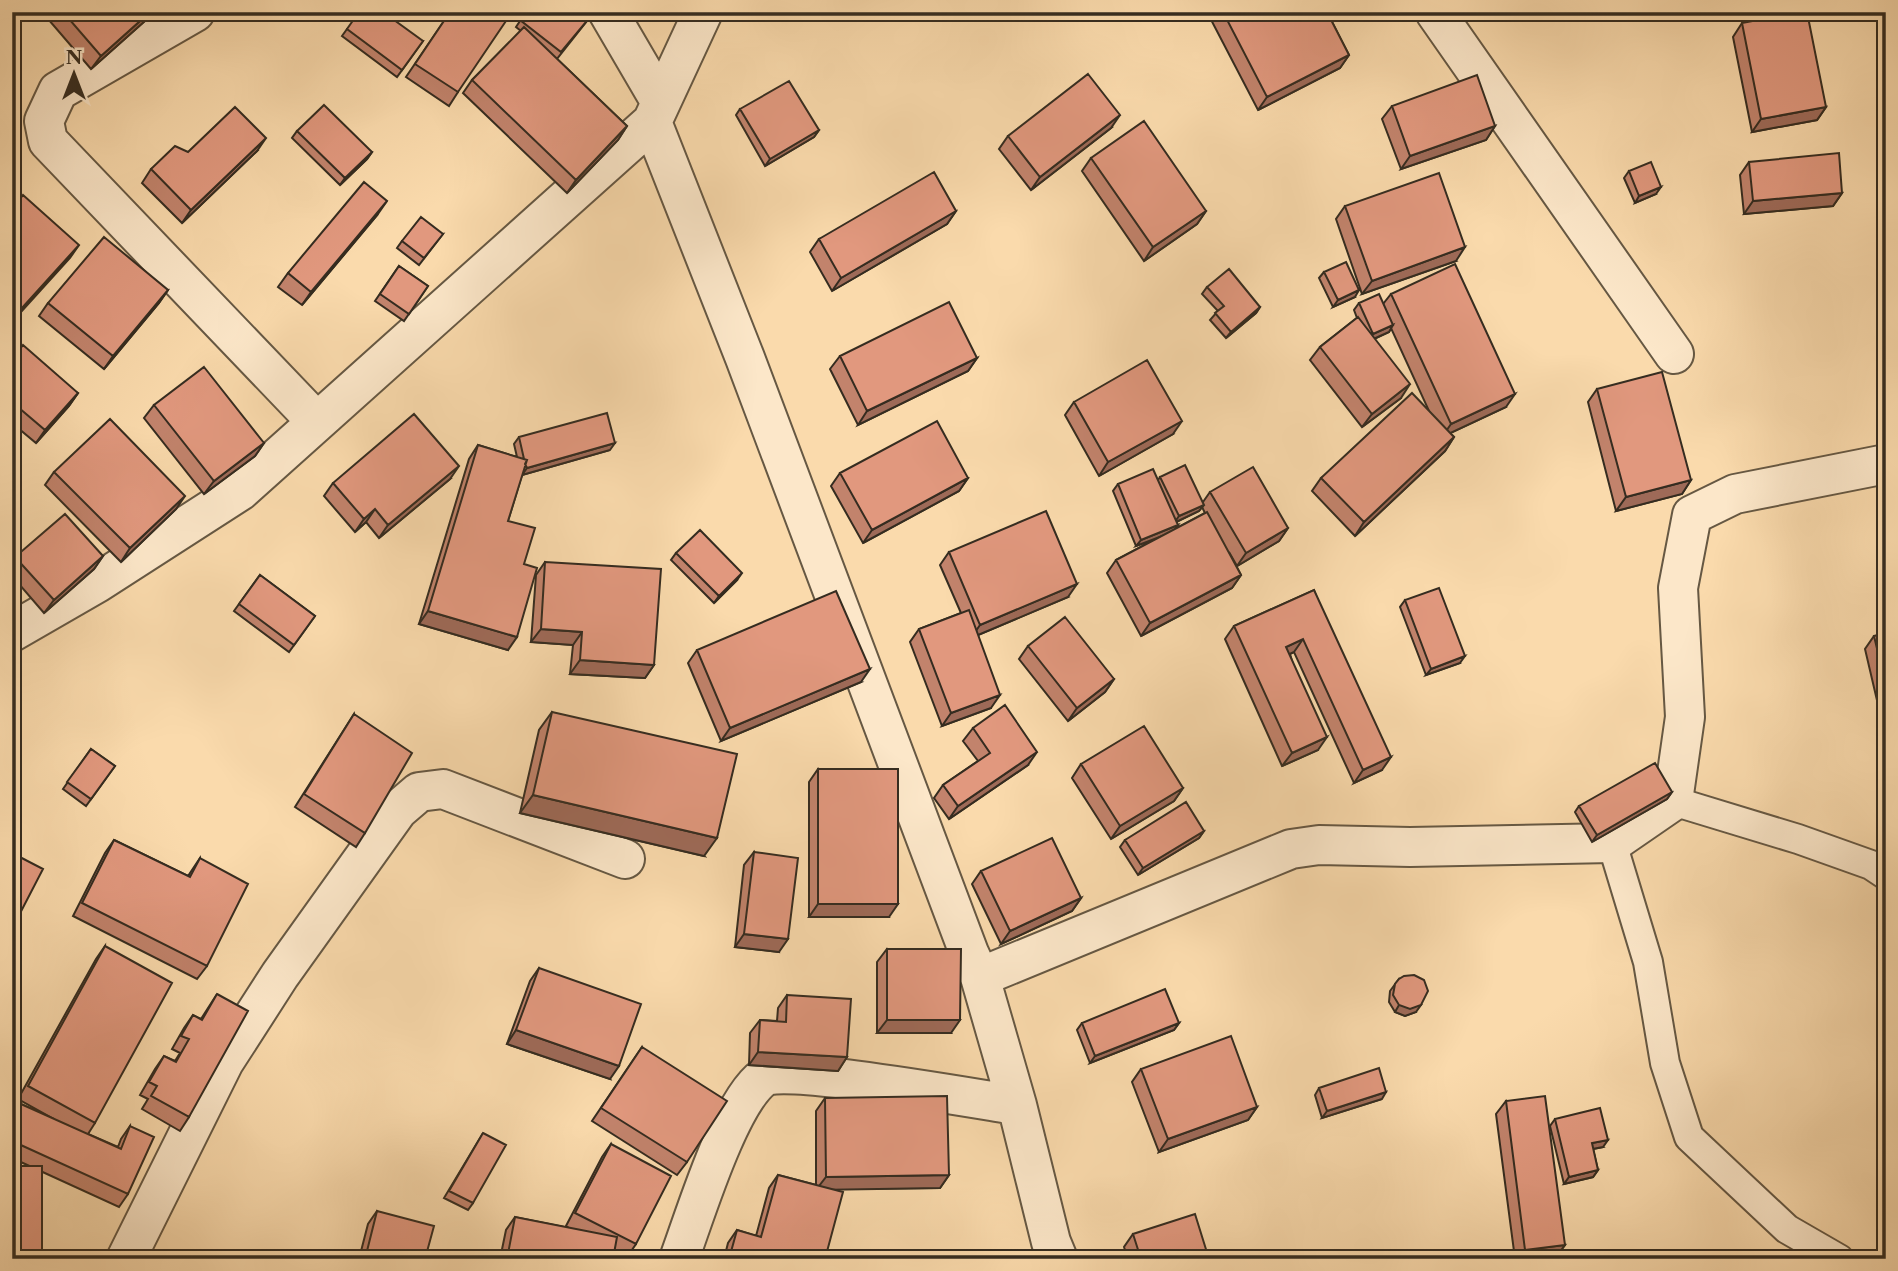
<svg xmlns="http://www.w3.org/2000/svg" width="1898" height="1271" font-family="'Libre Caslon Text',serif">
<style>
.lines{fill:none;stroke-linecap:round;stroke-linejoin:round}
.service-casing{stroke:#665843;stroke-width:32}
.minor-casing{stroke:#665843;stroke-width:42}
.service{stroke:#fce7c9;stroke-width:28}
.minor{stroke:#fce7c9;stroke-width:38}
.wall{fill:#c2836c;stroke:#352c20;stroke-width:2;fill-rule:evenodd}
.shaded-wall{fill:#9e6a58;stroke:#352c20;stroke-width:2}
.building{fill:#e1987e;stroke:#352c20;stroke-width:2}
</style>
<rect width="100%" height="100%" fill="#fadaac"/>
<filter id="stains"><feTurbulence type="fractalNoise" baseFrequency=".00286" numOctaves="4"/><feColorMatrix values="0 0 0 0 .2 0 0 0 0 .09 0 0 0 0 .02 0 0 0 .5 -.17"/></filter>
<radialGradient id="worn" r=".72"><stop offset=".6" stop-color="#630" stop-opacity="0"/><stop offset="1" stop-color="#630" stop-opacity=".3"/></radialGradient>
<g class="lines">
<g class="service-casing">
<path id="service" d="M1673,801l125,38 73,26 15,10
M1612,843l36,119 17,101 24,74 98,92 52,30"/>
</g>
<g class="minor-casing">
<path id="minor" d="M195,12l-137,79 -14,30 4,20 268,280
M608,12l52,89
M1435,12l239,342
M652,122l93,236 224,595 11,24 37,128 34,137 7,17
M12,632l85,-49 143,-92 412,-369 51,-110
M980,977l311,-128 28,-4 91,2 202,-4 61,-42 12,-84 -7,-129 14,-73 43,-21 151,-30
M126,1259l98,-197 56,-87 118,-165 21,-18 24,-3 182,70
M679,1259c16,-43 50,-157 85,-182 19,-13 218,23 253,28"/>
</g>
<use href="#service" class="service"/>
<use href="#minor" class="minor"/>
</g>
<path class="wall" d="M42,12h113l-64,57z
M178,12h11l-6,6z
M450,12l8,80 -9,14 -43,-29z
M526,12l65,4 -34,43 70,67 -9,14 -51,53 -104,-100 9,-13 49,-49 -5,-4z
M1207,12h120l22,43 -9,13 -82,42z
M1742,23l84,84 -9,13 -65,12 -19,-95z
M347,29l76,12 -26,36 -55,-41z
M1392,106l103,20 -9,14 -85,29 -19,-50z
M740,109l79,21 -5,7 -49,29 -29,-51z
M1111,128l-80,62 -32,-41 9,-13z
M297,131l75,21 -5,7 -27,26 -48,-47z
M257,151l-75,72 -40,-40 9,-14 37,-17z
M1091,158l115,53 -9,13 -53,37 -62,-90z
M1749,162l93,31 -9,13 -89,8 -4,-39z
M1629,171l27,23 -21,9 -11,-25z
M1345,206l111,55 -94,33 -26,-75z
M956,211l-9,13 -115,67 -22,-39 9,-13z
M378,214l-76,91 -24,-18 10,-14z
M443,234l-24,31 -22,-17 5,-7z
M399,266l29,20 -24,35 -29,-20z
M1324,272l31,25 -22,10 -14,-29z
M1207,287l53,20 -4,6 -30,25 -16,-18 8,-9 -16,-17z
M168,290l-9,13 -55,66 -65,-53 9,-13z
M1391,294l115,113 -56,26 4,4 -9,14 -90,85 -43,-45 9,-13 109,-65 -39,-85 -2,4 -15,7 27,59 -39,29 -52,-67 10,-13 37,-29 -3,-8 5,-7 24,1z
M840,356l137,2 -9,13 -110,54 -28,-56z
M12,358l66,35 -9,13 -33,37 -24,-20z
M1597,389l94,91 -9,14 -66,17 -28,-109z
M1074,402l99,32 -74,42 -34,-61z
M154,405l110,38 -9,13 -51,38 -60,-76z
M519,437l91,13 -88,25 -14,46 16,43 -16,86 -89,-26 50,-165 9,-14 39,12 -3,-13z
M54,472l122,37 -55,53 -76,-77z
M840,473l128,5 -9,13 -96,52 -32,-57z
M1160,477l43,25 7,-10 78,36 -9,13 -42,25 -8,-14 12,23 -9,13 -91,48 -34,-63 9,-13 42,-22 -22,8 -23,-55 5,-7 40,-4zM1202,507l3,6 -30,16 1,-7 23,-11z
M450,479l-71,59 -13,-16 -11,10 -31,-36 9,-13z
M949,552l119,45 -90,38 13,73 -49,18 -32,-84 9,-13 42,-16 -21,-48z
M676,553l61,27 -23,23 -43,-43z
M103,556l-9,13 -50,44 -32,-37v-15l3,-4z
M545,562l109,103 -9,13 -75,-4 3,-29 -42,-3 5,-67z
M260,575l55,41 -26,36 -55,-41z
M1314,590l68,180 -28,13 -60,-131 -4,2 28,96 -36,16 -57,-127 9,-13z
M1405,600l55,63 -34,12 -26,-68z
M1886,634v74l-7,1 -14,-60 9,-13z
M1028,646l86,33 -9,13 -37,29 -49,-62z
M697,650l164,32 -140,59 -33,-78z
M552,712l152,144 -184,-43 19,-83z
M354,714l11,119 -9,14 -61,-40z
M973,728l55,37 -79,54 -15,-21 9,-13 35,-24 -15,-20z
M91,749l24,17 -29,40 -23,-17z
M1081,764l102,24 -9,13 -63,38 -39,-61z
M818,769l71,148h-80v-135z
M1672,792l-5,7 -75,43 -17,-30 4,-6z
M1204,831l-5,7 -61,37 -18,-28 5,-7z
M114,840l74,36 12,-18 7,108 -10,13 -124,-63 32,-63z
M754,852l25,100 -44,-5 9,-82z
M981,871l100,27 -9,13 -71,33 -29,-60z
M105,946l-10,177 -7,11 30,13 3,-8 9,-13 -2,68 -9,13 -107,-49v-58l42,19 -36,-20 78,-140z
M887,949l64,84h-74v-71z
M539,968l71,111 -103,-35 23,-63z
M1399,979l17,33 -11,4 -10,-4 -6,-10 1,-11z
M217,994l-28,123 -9,14 -38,-22 6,-10 -8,-4 15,-26 9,-13 11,5 5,-8 -8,-4 12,-21 9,-13 8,4z
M787,995l60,62 -9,14 -89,-6 1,-32 10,-13 17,1 1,-13z
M1082,1023h97l-5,7 -84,33 -13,-33z
M642,1047l45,115 -10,13 -85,-54z
M1141,1069l116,38 -9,13 -89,32 -27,-70z
M1319,1088l63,11 -60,19 -7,-23z
M825,1098l124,77 -9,13 -106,1 -9,70h-101l4,-16 9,-13 19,6 13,-48 9,-13 38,10v-74z
M1506,1101l59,144 -10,13 -40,1 -19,-145z
M1555,1119l48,28 -10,2 5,21 -5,7 -29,7 -14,-58z
M483,1133l-10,70 -5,7 -24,-12z
M611,1144l25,100 -9,13 -13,-6 -1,8h-113l6,-29 9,-13 54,11 -3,-2 36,-69z
M377,1211l48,48h-66l9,-35z
M1133,1234l76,25h-81l-4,-12z"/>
<path class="shaded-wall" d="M150,12h5l-64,57 10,-13z
M1349,55l-9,13 -82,42 9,-13z
M1826,107l-9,13 -65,12 9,-13z
M1120,115l-9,13 -80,62 9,-13z
M627,126l-9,14 -51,53 9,-13z
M1495,126l-9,14 -85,29 9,-13z
M819,130l-5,7 -49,29 5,-7z
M266,138l-9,13 -75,72 9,-13z
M372,152l-5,7 -27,26 5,-7z
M1661,187l-5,7 -21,9 4,-7z
M1842,193l-9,13 -89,8 9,-13z
M387,201l-9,13 -76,91 9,-13z
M956,211l-9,13 -115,67 9,-13z
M1206,211l-9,13 -53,37 9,-14z
M79,245l-9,13 -58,64v-3z
M1465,247l-9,14 -94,33 10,-13z
M168,290l-9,13 -55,66 9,-13z
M1359,290l-4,7 -22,10 5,-7z
M1260,307l-4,6 -30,25 5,-6z
M1393,325l-4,7 -20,9 4,-7z
M977,358l-9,13 -110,54 9,-14z
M1410,384l-9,14 -39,29 10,-13z
M78,393l-9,13 -33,37 9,-13z
M1515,394l-9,13 -64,30 9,-13z
M1182,421l-9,13 -74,42 9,-14z
M1454,437l-9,14 -90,85 9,-14z
M264,443l-9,13 -51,38 10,-13z
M615,443l-5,7 -88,25 5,-7z
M459,466l-9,13 -71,59 9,-13z
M968,478l-9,13 -96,52 9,-13z
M1691,480l-9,14 -66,17 10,-14z
M185,496l-9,13 -55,53 9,-14z
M1204,505l-5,6 -25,12 5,-7z
M375,509l-9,13 -11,10 9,-13z
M1178,525l-5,7 -37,14 5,-6z
M1288,528l-9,13 -42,25 9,-13z
M103,556l-9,13 -50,44 10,-13z
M742,573l-5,7 -23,23 5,-7z
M1241,575l-9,13 -91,48 9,-13z
M1077,584l-9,13 -97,41 9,-13z
M428,611l89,26 -9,13 -89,-26z
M541,629l41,3 -9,13 -42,-3z
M1303,639l-9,13 -17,8 9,-13z
M1465,656l-5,7 -34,12 5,-6z
M580,660l74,5 -9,13 -75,-4z
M870,669l-9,13 -140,59 9,-13z
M1114,679l-9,13 -37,29 9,-13z
M1000,695l-9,13 -49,18 9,-13z
M1886,700v8l-7,1z
M1327,737l-9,13 -36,16 10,-13z
M1037,752l-9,13 -79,54 9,-13z
M1391,757l-9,13 -28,13 9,-13z
M1183,788l-9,13 -63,38 9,-13z
M1672,792l-5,7 -75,43 5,-7z
M533,795l184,43 -13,18 -184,-43z
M1204,831l-5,7 -61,37 5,-7z
M1081,898l-9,13 -71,33 9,-13z
M818,904h80l-9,13h-80z
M744,934l44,5 -9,13 -44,-5z
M1399,1005h22l-5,7 -11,4 -10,-4z
M887,1020h73l-9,13h-74z
M1179,1023l-5,7 -84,33 5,-7z
M516,1030l103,36 -9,13 -103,-35z
M758,1052l89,5 -9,14 -89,-6z
M1386,1092l-4,7 -60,19 5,-7z
M1257,1107l-9,13 -89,32 9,-13z
M1608,1140l-5,7 -16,3 5,-7z
M1598,1170l-5,7 -29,7 5,-7z
M949,1175l-9,13 -124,2 10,-13z
M1565,1245l-10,13 -36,1 6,-9z"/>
<path class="building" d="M63,12h87l-49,44z
M359,12h24l40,29 -21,29 -55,-41z
M450,12h62l-54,80 -43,-28z
M526,12h60l5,4 -30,36 -41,-32z
M1223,12h104l22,43 -82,42z
M1799,12h8l19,95 -65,12 -19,-96z
M524,27l103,99 -51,54 -104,-100z
M1088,74l32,41 -80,62 -32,-41z
M1477,75l18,51 -85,30 -18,-50z
M789,81l30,49 -49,29 -30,-50z
M324,105l48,47 -27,26 -48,-47z
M235,107l31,31 -75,72 -40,-41 24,-23 13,6z
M1144,121l62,90 -53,36 -62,-89z
M1839,153l3,40 -89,8 -4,-39z
M1651,162l10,25 -22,9 -10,-25z
M934,172l22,39 -115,67 -22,-39z
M1439,173l26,74 -93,34 -27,-75z
M364,182l23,19 -76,91 -23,-19z
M23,195l56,50 -67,74v-111z
M421,217l22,17 -19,24 -22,-17z
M104,237l64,53 -55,66 -65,-53z
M1346,262l13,28 -21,10 -14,-28z
M1455,264l60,130 -64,30 -60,-130z
M399,266l29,20 -19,28 -29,-20z
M1229,269l31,38 -29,25 -16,-19 9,-7 -17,-19z
M1379,294l14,31 -20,9 -14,-31z
M949,302l28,56 -110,53 -27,-55z
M1358,317l52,67 -38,30 -52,-67z
M23,345l55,48 -33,37 -33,-28v-44z
M1147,360l35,61 -74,41 -34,-60z
M204,367l60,76 -50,38 -60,-76z
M1662,372l29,108 -65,17 -29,-108z
M1412,393l42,44 -90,85 -43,-44z
M607,413l8,30 -88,25 -2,-4 2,-4 -3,-1 -5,-22z
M414,414l45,52 -71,59 -13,-16 -11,10 -31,-36z
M110,419l75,77 -55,52 -76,-76z
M937,421l31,57 -96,52 -32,-57z
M478,445l49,15 -19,61 27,7 -11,36 13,4 -20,69 -89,-26z
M1185,465l19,40 -25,11 -19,-39z
M1253,467l35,61 -42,25 -36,-61z
M1153,469l25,56 -37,15 -23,-56z
M1046,511l31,73 -97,41 -31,-73z
M1207,512l34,63 -91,48 -34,-63z
M65,514l38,42 -49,44 -39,-43z
M700,530l42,43 -23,23 -43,-43z
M545,562l116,7 -7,96 -74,-5 2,-28 -41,-3z
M260,575l55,41 -21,29 -55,-41z
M1439,588l26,68 -34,13 -26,-69z
M1314,590l77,167 -28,13 -60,-131 -17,8 41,90 -35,16 -58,-127z
M836,591l34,78 -140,59 -33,-78z
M969,610l31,85 -49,18 -32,-84z
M1065,617l49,62 -37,29 -49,-62z
M1886,634v52l-12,-50z
M1005,705l32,47 -79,54 -15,-21 47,-32 -17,-25z
M552,712l185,42 -20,84 -184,-43z
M354,714l58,39 -47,80 -61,-39z
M1144,726l39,62 -63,38 -39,-62z
M91,749l24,17 -24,33 -24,-17z
M12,754l6,4 -6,8z
M1655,763l17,29 -75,43 -18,-29z
M818,769h80v135h-80z
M1186,802l18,29 -61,37 -18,-28z
M1052,838l29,60 -71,33 -29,-60z
M114,840l76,37 10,-19 48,26 -41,82 -125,-63z
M754,852l44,6 -10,81 -44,-5z
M14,854l29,15 -28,54 -3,-2v-64z
M105,946l67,37 -77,140 -67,-37z
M887,949h74l-1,71h-73z
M539,968l102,36 -22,62 -103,-36z
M1414,975l10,5 4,11 -7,14 -11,4 -11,-4 -6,-10 2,-11 4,-5 5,-3z
M1165,989l14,34 -84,33 -13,-33z
M217,994l31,17 -59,106 -38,-21 6,-10 -8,-4 15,-26 12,6 13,-23 -8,-3 12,-21 9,5z
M787,995l64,4 -4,58 -89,-5 2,-32 26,2z
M1231,1036l26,71 -89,32 -27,-70z
M642,1047l85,54 -40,61 -86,-54z
M1379,1068l7,24 -59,19 -8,-23z
M947,1096l2,79 -123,2 -1,-79z
M1545,1096l20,149 -40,5 -19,-149z
M12,1100l109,49 9,-23 24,11 -26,57 -116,-53z
M1600,1108l8,32 -16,3 6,27 -29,7 -14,-58z
M483,1133l23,12 -33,58 -24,-12z
M611,1144l60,32 -35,68 -61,-31z
M12,1166h30v93h-30z
M778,1175l65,17 -18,67h-96l8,-29 24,7z
M377,1211l57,15 -9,33h-60z
M1195,1214l14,45h-68l-8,-25z
M515,1217l102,20 -4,22h-106z"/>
<rect width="1898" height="1271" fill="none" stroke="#fadaac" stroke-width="42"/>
<rect x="14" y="14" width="1870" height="1243" fill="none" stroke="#352c20" stroke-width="3.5"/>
<rect x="21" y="21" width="1856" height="1229" fill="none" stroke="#352c20" stroke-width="2"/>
<g transform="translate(74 74)" stroke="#fce7c9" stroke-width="5" paint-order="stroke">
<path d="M0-5L12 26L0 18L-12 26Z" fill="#352c20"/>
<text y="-10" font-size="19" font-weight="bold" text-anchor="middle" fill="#352c20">N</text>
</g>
<rect width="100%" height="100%" filter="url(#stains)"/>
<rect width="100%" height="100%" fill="url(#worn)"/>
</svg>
